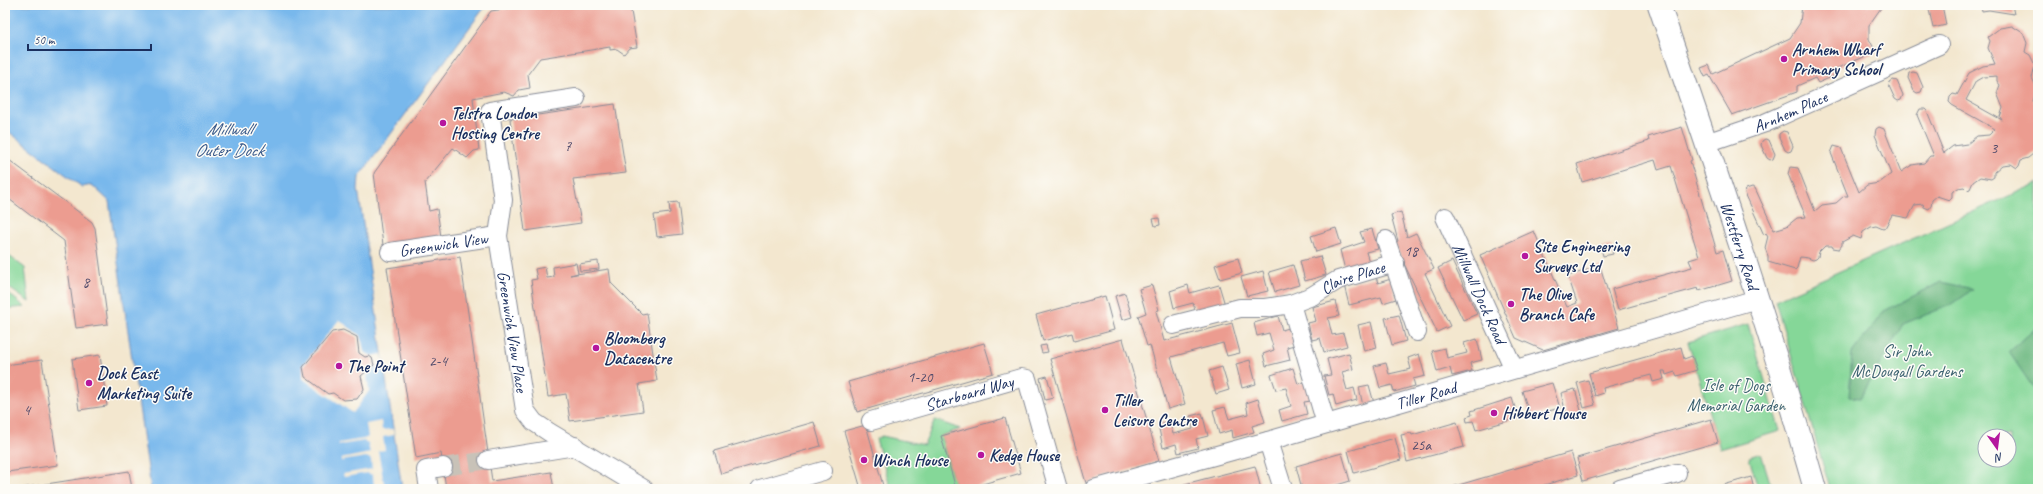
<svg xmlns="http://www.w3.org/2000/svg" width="2043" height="494" font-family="Caveat,sans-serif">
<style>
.green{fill:#85d798;stroke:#50837b;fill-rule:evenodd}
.forest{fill:#6cb880;stroke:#44746f}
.water{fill:#78b8ec;stroke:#4a74a5}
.pier{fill:#f3e7cf}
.building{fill:#ec9c90;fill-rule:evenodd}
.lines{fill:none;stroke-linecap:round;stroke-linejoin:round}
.street-tunnel{stroke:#c8c2b8;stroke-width:18;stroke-dasharray:18 9;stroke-linecap:butt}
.street-casing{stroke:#878b96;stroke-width:20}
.primary-casing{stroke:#878b96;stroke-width:24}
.street{stroke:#fff;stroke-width:18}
.primary{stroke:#fff;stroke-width:22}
.poi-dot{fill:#b5179e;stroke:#fdfcf7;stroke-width:1.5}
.labels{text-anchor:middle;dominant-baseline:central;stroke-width:3;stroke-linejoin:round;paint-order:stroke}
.number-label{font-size:15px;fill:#4f4a6a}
.poi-label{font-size:17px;font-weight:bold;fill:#1b2f5e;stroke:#fdfcf7;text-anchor:start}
.street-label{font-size:17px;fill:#1b2f5e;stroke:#fdfcf7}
.park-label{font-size:17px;fill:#3b616f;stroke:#fdfcf7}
.water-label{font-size:18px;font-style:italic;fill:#375889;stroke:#fdfcf7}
</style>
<rect width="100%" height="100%" fill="#fdfcf7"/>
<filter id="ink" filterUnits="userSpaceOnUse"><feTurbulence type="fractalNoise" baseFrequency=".025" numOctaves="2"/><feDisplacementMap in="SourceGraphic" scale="8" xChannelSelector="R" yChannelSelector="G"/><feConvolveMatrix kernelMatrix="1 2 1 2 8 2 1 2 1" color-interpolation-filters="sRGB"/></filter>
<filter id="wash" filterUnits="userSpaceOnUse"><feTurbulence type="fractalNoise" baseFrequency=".012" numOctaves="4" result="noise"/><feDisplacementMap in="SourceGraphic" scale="16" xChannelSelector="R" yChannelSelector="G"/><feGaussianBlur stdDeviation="0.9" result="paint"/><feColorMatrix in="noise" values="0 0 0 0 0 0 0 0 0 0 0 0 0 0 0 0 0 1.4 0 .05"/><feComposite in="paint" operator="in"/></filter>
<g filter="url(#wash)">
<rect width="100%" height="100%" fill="#f3e7cf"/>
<path class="green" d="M2038,183v306h-208l-55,-189zM1985,436h24v24h-24z
M5,253l20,15 4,34 -24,-17z
M8,293l17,14 -20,2v-15z
M1748,324l32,107 -60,18 -32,-107z
M935,420l25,9 -19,7 15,53h-65l-15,-50 6,-3 42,9z
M1761,453l11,36h-14l-9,-32z"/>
<path class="forest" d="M1941,282l32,7 -23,16 -47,19 -43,74 -11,-1 3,-44 32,-42z
M2038,326v69l-29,-43z"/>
<path class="water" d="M5,5h483l-7,7 -122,165 -1,12 44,300h-251l-42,-288 -17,-16 -10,2 -77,-58z"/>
<path class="pier" d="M339,320l22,16 3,16 8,4 10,-2 2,12 -11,2 -6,8 2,15 -16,22 -50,-34 -1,-13z
M381,421l1,9 11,-1 1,6 -11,2 2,13 -7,1 7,38h-26l15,-3 -1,-11 -6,-2 -23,4 -1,-3 29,-5 -1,-10 -5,-2 -25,4v-2l29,-6 -2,-10 -4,-2 -25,4v-2l25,-4 4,-2 -2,-13z"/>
<g id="blocks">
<path class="building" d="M533,5h97l7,42 -8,1 -5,6 -7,-5 -7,1v-3l-70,11 -12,16 2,14 -11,2 -5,6 -10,-4 -31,6 6,52 -5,1 -7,7 -14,-10 -28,34 4,29 8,-2 4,28 -58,8 -9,-72 117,-162z
M1802,5h81l-14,20v14l7,13 -43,18 1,6 -16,7 -3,-5 -18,8v6l-65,23 -23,-40 -4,2 -4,-9 8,-3 4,9 77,-36 10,-15z
M1928,5h14l4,20 -13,3z
M1981,5h31l2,9 -25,-4 -7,1z
M2012,26l11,7 4,10 -2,9 5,3 5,10 -3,13 5,10 -4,13 5,7v42l-10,8 -7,2 -2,6 -2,2 -6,-4 -9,1 -8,7v5l-3,2 -11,-2 -7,5 -3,7 -3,1 -3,-3 -6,1 -6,4v5l-3,3 -12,-4 -5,4 -1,6 -2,3 -5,-2 -1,-3 -8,1 -7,13 -16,-3 -7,13 -2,1 -7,-3 -5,1 -8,5 -2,7 -8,-3 -11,6v3l-3,4 -6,-1 -1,-2h-7l-6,6 -1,5 -2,2 -3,1 -5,-2 -8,-1 -3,11 -2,2 -27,-8v-6l-3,-8 3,-12 -2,-3 -2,2 -19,-42 1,-4 6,-2 3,1 19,42 13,-4 10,-8 9,-1 -18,-43 2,-7 8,1 17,43 7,-6 14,-2 8,-7h4l-17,-43 3,-7 7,2 18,44 8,-7 12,-2 12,-9 -16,-39 1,-6 3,-2 5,2 17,43 11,-7 12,-2 6,-7h4l-17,-41 3,-6h5l2,2 17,42 9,-7 14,-2 10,-8 12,-1 6,-6 -43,-24 -3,-3 1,-5 3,-3 4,1 12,-22 14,-7 12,-2 -7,-16 2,-7 -2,-4 12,-9zM1997,76v5l3,4 -3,8 6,15 -3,9 2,3 -36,-20 10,-19 7,-4z
M1913,72l4,1 6,14 -2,5 -4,1 -3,-2 -6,-13 1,-5z
M1893,80l4,1 6,14 -2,5 -3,1 -3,-2 -6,-13 1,-4z
M615,104l11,69 -53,6 8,44 -56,8 -15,-112z
M1682,127l10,33 -2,1 27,91 6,-2 9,31 -33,10 -1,-3 -80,22 -6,-21 80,-22 -3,-7 10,-3 -28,-91 -13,4 -3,-10 -73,22 -5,-18 72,-23 -1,-4z
M1783,131l4,1 6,14 -2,5 -3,1 -3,-2 -6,-13v-3z
M1765,139l4,1 6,14 -2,5 -3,1 -3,-2 -6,-13 1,-4z
M5,157l87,65 3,6 13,96 -32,4 -12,-87 -59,-45z
M678,202l4,32 -25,3 -3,-22 16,-2 -1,-10z
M1401,212l6,25 9,-4 18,36 -9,4 25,53 -13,6 -43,-89 4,-2 -7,-26z
M1159,218l1,7 -5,1 -2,-7z
M1336,228l5,16 -25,8 -5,-16z
M1372,229l6,20 -12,3 3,10 -24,8 -5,-20 24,-8 -4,-10z
M1534,231l33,76 10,-4 -9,-27 32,-10 19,62 -76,22 -27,-12 -36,-83z
M1611,246l2,8 -10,2 -2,-8z
M1320,256l6,19 -21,6 -5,-20z
M460,257l32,224 59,-9 3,17h-108l-5,-36 -25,5 -29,-190z
M1238,258l4,15 -22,6 -5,-14z
M598,261l1,8 -19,2 -1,-7z
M1452,261l25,53 -14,6 -25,-52z
M576,263l2,10 -8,2 39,-6 2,14 31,31 5,-1 10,68 -18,3 4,27 -73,10 -4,-27 -18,3 -17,-117 6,-1 -2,-10 10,-2 2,11 7,-1 -1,-10z
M1293,265l6,20 -24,7 -6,-20z
M1263,271l5,20 -21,5 -6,-19z
M1376,277l2,6 13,-4 5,20 -13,4 -2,-6 -32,8 -5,-20z
M1152,285l7,25 -3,1 8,30 68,-18 8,30 -13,3 -4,-13 -52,14 14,47 -17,5 -18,-64 -3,1 -9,-30 8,-3 -7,-24z
M1188,285l2,8 29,-8 6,20 -29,8 -3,-10 -19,5 -4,-17z
M1125,293l7,24 -10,3 -7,-24z
M1105,296l9,34 -40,11 -2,-8 -29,8 -7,-26z
M1335,301l4,15 -11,2 4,17 11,-2 4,13 -23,6 -4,-14 -8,2 -4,-17 8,-2 -4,-14z
M1399,315l7,26 -14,4 -7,-27z
M1278,316l4,14 7,-2 5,17 -7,2 3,13 -24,6 -3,-12 11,-4 -5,-17 -12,3 -3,-13z
M1371,322l6,26 -13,3 -6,-26z
M343,330l14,7 2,16 6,4 4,-1 3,2 2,7 -13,11 3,13 -7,10 -14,1 -10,-7 -5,1 -23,-17 -2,-10 29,-35z
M1123,339l36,122 -73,22 -36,-124z
M1477,339l5,21 -12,3 2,8 -20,5 -2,-8 -13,4 -5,-21 13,-3 2,10 20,-5 -3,-10z
M984,343l9,30 -136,39 -9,-30z
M1046,345l2,7 -6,1 -2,-7z
M1681,347l3,12 8,-3 5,14 -20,6 -2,-4 -9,3 -1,-4h-3l2,8 -11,3 -2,-7 -48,13 1,5 -9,3 -6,-23z
M1349,353l4,16 -11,3 5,18 7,-2 3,12 -21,6 -3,-12 -4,1 -5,-19 7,-1 -4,-16z
M1419,354l6,22 -12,3 2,7 -21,6 -2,-7 -12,3 -6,-22 12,-3 3,11 22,-5 -3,-11z
M100,355l7,51 -28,4 -7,-51z
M42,360l16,105 -51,7 -2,-17v-90z
M1250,360l6,24 -14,4 -6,-24z
M1222,367l7,23 -13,4 -7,-23z
M1293,368l5,16 8,-2 5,19 -7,1 3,12 -25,7 -3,-11 12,-4 -5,-18 -10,2 -5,-15z
M1047,376l6,22 -8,2 -5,-22z
M1588,380l7,25 -11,3 -7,-25z
M1552,383l8,25 -30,8 -8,-25z
M1369,385l5,18 -11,3 -4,-19z
M1575,389l7,25 -15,4 -6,-25z
M1512,398l6,20 -42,12 -3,-9 -6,1 -1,-5 6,-2 -1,-4z
M1258,399l7,23 -13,4 2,6 -21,6 -1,-8 -13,4 -6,-24 12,-3 4,12 19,-5 -2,-11z
M1202,413l6,23 -12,3 2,9 -20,5 -2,-9 -13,4 -5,-24 12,-3 3,13 20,-5 -3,-13z
M1005,418l16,55 -56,16h-9l-15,-53z
M1711,419l7,23 -135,39 -6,-23z
M814,422l7,24 -100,28 -7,-23z
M1457,422l7,25 -57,15 -6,-27 10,-2 1,2z
M866,425l18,64h-23l-17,-58z
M1395,438l6,22 -47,13 -6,-22z
M1571,452l7,23 -47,14h-86z
M1342,453l8,28 -26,8h-22l-6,-23z
M1255,466l6,23h-92v-1z
M129,471l3,18h-111v-1z
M1751,477l3,12h-44z"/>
</g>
</g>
<g filter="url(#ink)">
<use href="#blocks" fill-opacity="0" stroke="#878b96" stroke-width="1"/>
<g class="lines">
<path class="street-tunnel" d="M443,467l45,-7"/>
<g class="street-casing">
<g id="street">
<path id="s1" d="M576,98l-86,13 13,89 -5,36 27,174 9,12 15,10 95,57"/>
<path id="s2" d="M1706,143l59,-20 174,-78"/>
<path id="s3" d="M1445,217l69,152"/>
<path d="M1386,240l31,92"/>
<path id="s4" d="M390,252l108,-16"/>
<path d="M1291,304l35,120"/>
<path id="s5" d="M1173,325l67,-17h25l26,-4 21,-8 26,-16 57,-17"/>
<path id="s6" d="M871,421l150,-43 6,1 31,110"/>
<path d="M1268,441l15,48"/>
<path d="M488,460l87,-14"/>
<path d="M429,489l-3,-19 17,-3"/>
<path d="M760,489l63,-18"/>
<path id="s7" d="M1094,489l174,-48 489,-142"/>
<path d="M1620,489l57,-16"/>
</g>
</g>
<g class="primary-casing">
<g id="primary">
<path id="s8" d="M1659,5c55,160 110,321 156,484"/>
</g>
</g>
<use href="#street" class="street"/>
<use href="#primary" class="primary"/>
</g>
</g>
<g class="poi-dot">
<circle cx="1784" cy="59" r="4"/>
<circle cx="443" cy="123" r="4"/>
<circle cx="1525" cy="256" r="4"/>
<circle cx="1511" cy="304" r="4"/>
<circle cx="596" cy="348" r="4"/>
<circle cx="339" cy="366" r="4"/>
<circle cx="89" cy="383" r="4"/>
<circle cx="1105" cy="410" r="4"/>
<circle cx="1494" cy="413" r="4"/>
<circle cx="981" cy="455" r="4"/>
<circle cx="864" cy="460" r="4"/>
</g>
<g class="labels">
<g class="number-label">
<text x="568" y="146">7</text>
<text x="1994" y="148">3</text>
<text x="1411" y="251">18</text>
<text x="86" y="282">8</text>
<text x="438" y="361">2-4</text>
<text x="920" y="377">1-20</text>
<text x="27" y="410">4</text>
<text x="1421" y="445">25a</text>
</g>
<g class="poi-label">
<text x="1792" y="49">Arnhem Wharf<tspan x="1792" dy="20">Primary School</tspan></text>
<text x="451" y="113">Telstra London<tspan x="451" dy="20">Hosting Centre</tspan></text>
<text x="1533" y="246">Site Engineering<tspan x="1533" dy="20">Surveys Ltd</tspan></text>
<text x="1519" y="294">The Olive<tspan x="1519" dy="20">Branch Cafe</tspan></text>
<text x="604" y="338">Bloomberg<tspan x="604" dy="20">Datacentre</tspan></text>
<text x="347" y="366">The Point</text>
<text x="97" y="373">Dock East<tspan x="97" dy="20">Marketing Suite</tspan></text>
<text x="1113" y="400">Tiller<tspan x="1113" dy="20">Leisure Centre</tspan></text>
<text x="1502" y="413">Hibbert House</text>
<text x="989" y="455">Kedge House</text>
<text x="872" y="460">Winch House</text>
</g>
<g class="street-label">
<text stroke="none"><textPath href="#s2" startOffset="90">Arnhem Place</textPath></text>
<text stroke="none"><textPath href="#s4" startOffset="54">Greenwich View</textPath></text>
<text stroke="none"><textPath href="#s8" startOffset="254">Westferry Road</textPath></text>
<text stroke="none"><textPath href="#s5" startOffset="188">Claire Place</textPath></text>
<text stroke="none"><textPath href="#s3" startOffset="84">Millwall Dock Road</textPath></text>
<text stroke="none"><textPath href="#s1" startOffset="310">Greenwich View Place</textPath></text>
<text stroke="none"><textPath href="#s6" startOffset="102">Starboard Way</textPath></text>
<text stroke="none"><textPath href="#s7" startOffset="345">Tiller Road</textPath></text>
</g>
<g class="park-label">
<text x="1907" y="351">Sir John<tspan x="1907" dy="20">McDougall Gardens</tspan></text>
<text x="1736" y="385">Isle of Dogs<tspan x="1736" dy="20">Memorial Garden</tspan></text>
</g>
<g class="water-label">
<text x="229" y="129">Millwall<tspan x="229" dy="21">Outer Dock</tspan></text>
</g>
</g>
<rect width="2043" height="494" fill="none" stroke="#fdfcf7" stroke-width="20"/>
<g transform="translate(1997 448) rotate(166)"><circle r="19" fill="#fdfcf7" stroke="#a3aaba"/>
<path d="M0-3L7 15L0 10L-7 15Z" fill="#b5179e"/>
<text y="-6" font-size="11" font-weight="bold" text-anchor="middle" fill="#1b2f5e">N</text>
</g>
<path d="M28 44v6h123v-6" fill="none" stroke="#1b2f5e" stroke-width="2"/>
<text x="34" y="44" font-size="12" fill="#1b2f5e" stroke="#fdfcf7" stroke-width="3" paint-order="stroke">50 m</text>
</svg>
